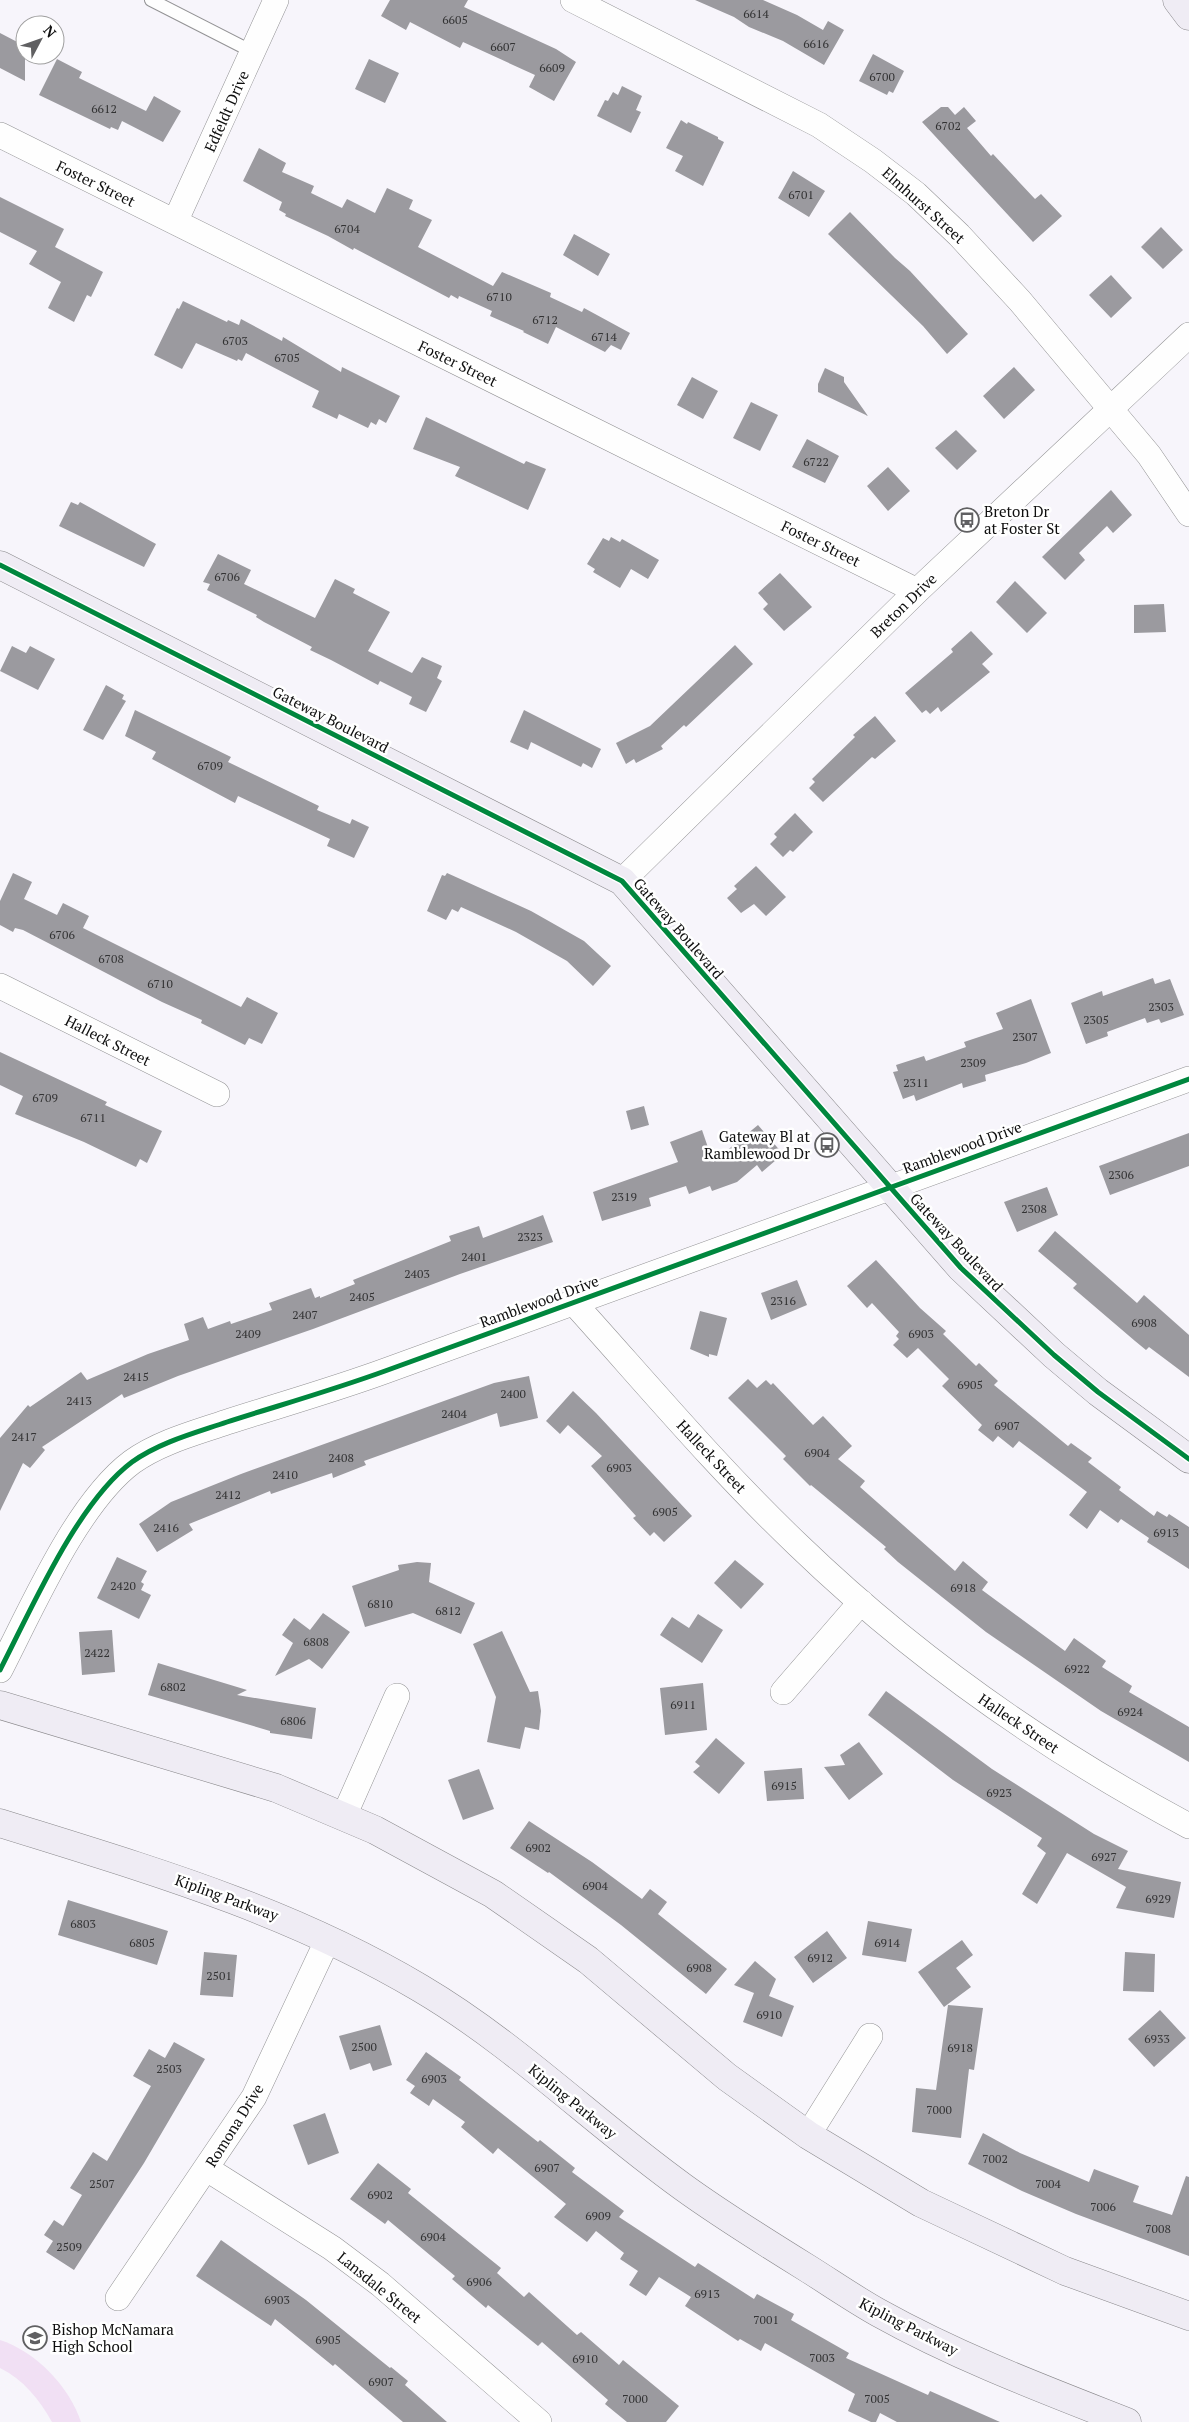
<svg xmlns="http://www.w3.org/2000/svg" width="1189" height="2422" font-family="'PT Serif',serif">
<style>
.pitch{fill:#f1e0f4}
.building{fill:#9b9a9f}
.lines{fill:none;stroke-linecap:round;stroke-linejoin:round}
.lane-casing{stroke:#939395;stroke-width:14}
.street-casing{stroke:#939395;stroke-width:26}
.secondary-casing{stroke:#8a898c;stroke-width:29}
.lane{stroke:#fefefe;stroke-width:12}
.street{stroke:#fefefe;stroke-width:25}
.secondary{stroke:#efecf4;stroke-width:28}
.cycleway-casing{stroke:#fff;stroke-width:8}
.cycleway{stroke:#00873e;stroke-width:5}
.labels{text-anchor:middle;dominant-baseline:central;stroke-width:5;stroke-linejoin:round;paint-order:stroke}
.number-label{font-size:12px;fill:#323233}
.street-label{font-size:15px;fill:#0f0f0f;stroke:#fff}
.poi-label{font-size:15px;fill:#0f0f0f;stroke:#fff;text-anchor:start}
</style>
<rect width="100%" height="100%" fill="#f7f5fb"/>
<path class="pitch" d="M0,2340c35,11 70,47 81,82h-29c-13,-23 -28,-42 -52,-54z"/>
<path class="building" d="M390,0h78l-4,7 92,42 20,13 -22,39 -25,-14 6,-12 -72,-33 -3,6 -50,-26 -4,8 -25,-14z
M695,0h68l34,15 26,15 5,-9 16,9 -20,35 -41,-24 -34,-14 -15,-10z
M0,33l25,13v35l-25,-13z
M873,54l31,17 -11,22 -4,-2 -2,4 -28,-14z
M57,59l25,13 -3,6 67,33 8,-15 27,15 -18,31 -41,-21 -4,9 -7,-3 -1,2 -71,-34z
M369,59l30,14 -14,30 -30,-14z
M622,86l20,10 -6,14 5,2 -10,21 -34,-17 8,-16 3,1 5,-9 5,3z
M941,107h7l7,8 9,-8 12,14 -9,7 24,28 2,-2 42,45 6,-5 21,22 -29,26 -111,-120z
M681,120l6,4 1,-2 30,15v2l6,3 -21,44 -28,-15 8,-15 -17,-8z
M259,148l27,15 -4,9 32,14 -3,7 31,15 5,-9 28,14 12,-25 26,12 -4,9 23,11 -14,27 75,39 9,-14 49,21 -1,4 32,15 2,-4 46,25 -9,17 -10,-5 -6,7 -49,-25 -8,17 -25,-12 1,-1 -34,-15 2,-5 -33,-15 -1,3 -7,-4 -2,3 -95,-50 -1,2 -25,-14 -43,-20 1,-2 -7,-4 3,-8 -39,-21z
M793,171l32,20 -16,26 -31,-19z
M0,197l64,32 -9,18 48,25 -12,25 -4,-2 -13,27 -26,-14 13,-26 -32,-18 8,-13 -37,-19z
M850,212l45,46 15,13 58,63 -21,20 -24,-28 -95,-92z
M1161,227l22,23 -20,19 -22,-22z
M574,234l36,20 -12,22 -35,-21z
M1111,275l21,23 -21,20 -22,-23z
M183,301l44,21 1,-2 11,5 2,-6 41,22 1,-4 58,35 1,-5 58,29 -14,27 -7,-4 -3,6 -5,-3 -3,6 -29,-14 -2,5 -25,-12 7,-16 -73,-38 -4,8 -4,-2 -1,2 -41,-18 -14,26 -28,-14 23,-47 2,1z
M1014,367l21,23 -31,29 -21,-23z
M825,368l19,9v5l24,34 -50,-24v-8z
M692,377l26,14 -15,28 -26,-14z
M751,402l27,13 -18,36 -27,-13z
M426,417l98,47 2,-3 20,8 -18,41 -73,-34 5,-9 -47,-18z
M956,430l21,21 -20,19 -22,-22z
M807,439l32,17 -14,27 -33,-16z
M888,467l22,24 -22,20 -21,-25z
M1111,490l21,25 -19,18 -6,-7 -28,27 6,7 -20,20 -23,-23z
M71,502l7,3 2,-3 76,42 -12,23 -85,-41z
M611,537l9,5 2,-3 37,21 -11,19 -17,-10 -11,19 -27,-16 2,-3 -8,-5 16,-26 6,3z
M218,554l33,16 -7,14 71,34 20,-39 20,10 -2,4 37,19 -22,39 44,22 10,-16 20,9 -5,12 5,3 -16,31 -17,-8 3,-7 -32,-16 -2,4 -47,-25 -21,-10 2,-3 -48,-25 -8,-5 1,-2 -50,-25 3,-6 -7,-2z
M780,573l32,34 -28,24 -21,-22 5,-5 -10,-11z
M1015,581l32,32 -20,20 -31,-31z
M1164,604l2,28 -32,1v-28z
M971,631l22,23 -11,10 8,8 -49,40 -3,-5 -8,7 -4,-4 -4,3 -17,-20 48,-41 -2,-3z
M735,645l18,19 -67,63 -2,-2 -23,21 2,3 -27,14 -2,-4 -8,5 -10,-21 34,-17z
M12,646l14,7 4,-7 25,13 -17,31 -38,-19z
M106,685l18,10 -2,4 4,2 -23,39 -20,-10z
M135,710l96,47 -3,5 91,44 -2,4 33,14 2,-5 17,8 -15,31 -27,-12 3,-7 -92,-43 -3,7 -83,-44 4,-7 -31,-16z
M524,710l77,39 -9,19 -9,-5 -2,4 -50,-25 -3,8 -18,-8z
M875,716l21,25 -21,18 -3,-2 -49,45 -14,-14 6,-6 -3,-3 43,-42 -2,-2z
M795,813l18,19 -20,20 -3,-2 -7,7 -13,-13 7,-7 -3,-3z
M756,866l30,31 -20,19 -12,-12 -13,9 -14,-15 10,-9 -3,-3z
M13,873l19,9 -8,17 33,16 6,-12 26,13 -6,12 158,79 6,-10 31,16 -16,31 -13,-6 -4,7 -44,-22 1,-3 -40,-18 -139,-72 -8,-2 -2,4 -13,-7v-24z
M447,873l84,38 53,30 27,25 -18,20 -26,-25 -51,-29 -55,-25 -3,5 -6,-3 -6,11 -19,-9 15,-36 3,1z
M1153,978l2,6 15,-5 14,36 -23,8 -2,-4 -12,4 -2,-5 -38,14 1,4 -22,8 -15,-41 31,-12 1,5z
M1031,999l20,54 -25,10 -41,12 1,6 -23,7 -1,-5 -46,18 -2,-6 -11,4 -10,-27 5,-1 -2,-6 28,-9 2,5 40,-14 -2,-5 39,-13 -7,-16z
M0,1052l107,50 -2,3 57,26 -15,32 -7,-4 -4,8 -52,-25 -69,-28 8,-18 -23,-11z
M644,1106l5,19 -18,5 -5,-19z
M758,1125l25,29 -21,18 -5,-7 -20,17 -25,9 -2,-5 -21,8 -3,-8 -37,12 2,8 -49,15 -9,-29 85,-30 -8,-20 32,-12 11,32z
M1189,1133v33l-79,29 -11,-29z
M1047,1187l11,28 -41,17 -13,-30z
M543,1215l10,27 -93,32 -147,55 -135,47 -54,22 -2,-4 -80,53 3,3 -15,18 -7,-5 -23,48v-73l28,-33 2,2 51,-35 6,8 61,-26 41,-14 -5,-16 19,-7 5,12 22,-8 1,3 41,-14 -3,-7 42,-15 4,10 5,-2v2l35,-14 -2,-4 98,-39 -2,-5 30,-10 4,12z
M1055,1231l82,72 7,-8 45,40v42l-40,-30 -3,3 -11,-9 -62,-53 4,-4 -39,-33z
M876,1260l44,48 26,23 -3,3 33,32 3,-3 19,18 -4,4 74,61 3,-3 21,15 -4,4 33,25 -2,3 35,26 3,-5 10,6 2,-3 20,13v42l-42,-27 2,-4 -28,-19 -3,4 -18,-13 -13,19 -18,-14 18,-23 -68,-51 -6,7 -15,-12 -5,6 -15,-12 4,-5 -40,-39 7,-7 -31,-31 -11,10 -14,-13 6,-6 -3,-3 3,-4 -27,-29 -5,5 -20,-22z
M797,1280l10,25 -36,15 -10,-27z
M700,1311l27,7 -10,38 -8,-2v3l-19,-8z
M529,1376l9,42 -38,9 -3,-14 -133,48 2,4 -33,13 -1,-5 -61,21 -1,-3 -81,33 4,6 -36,22 -18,-28 32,-22 70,-28 253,-91z
M748,1379l9,9 9,-8 5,5 2,-2 40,42 10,-9 29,30 -14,13 27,22 -5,6 95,84 8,-10 25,21 -6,8 83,61 9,-13 32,23 -4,6 30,19 -3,6 60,35v35l-88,-51 -115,-79 -88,-70 -14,-13 2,-2 -75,-62 -1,1 -27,-27 3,-3 -58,-58z
M573,1391l23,22 96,103 -28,26 -10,-10 -4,4 -17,-18 3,-2 -45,-50 11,-10 -34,-31 -8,9 -14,-13z
M117,1557l30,14 -6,11 3,2 -3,6 10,5 -12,24 -42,-21z
M735,1560l29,24 -23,25 -27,-26z
M417,1562l14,1 -2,19 46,21 -14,31 -48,-21 -48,14 -13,-41 47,-16 -1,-5z
M323,1613l27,19 -28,37 -13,-10 -34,17 18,-33 -11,-8 12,-17 16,12z
M698,1614l25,16 -21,33 -42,-28 12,-18 17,11z
M112,1630l3,42 -33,3 -3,-43z
M502,1631l28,61 8,-1 3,20 -2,19 -14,-3 -5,22 -33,-7 9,-45 -23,-53z
M158,1663l89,27 -10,5 79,13 -4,31 -42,-6v-2l-122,-36z
M703,1683l4,47 -42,5 -5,-47z
M886,1691l106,78 102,65 34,17 -10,18 63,13 -7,36 -58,-10 10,-21 -59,-34 -30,51 -15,-10 24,-41 -9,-7 5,-8 -89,-58 -85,-65z
M716,1738l29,25 -26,31 -26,-22 7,-6 -5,-4z
M859,1742l24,32 -34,26 -25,-33 21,-2 -5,-10z
M802,1768l2,31 -37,2 -3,-30z
M479,1769l15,40 -31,11 -15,-40z
M529,1821l63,41 50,37 8,-10 17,13 -9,12 69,55 -21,25 -85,-69 -72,-53 -1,1 -38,-25z
M68,1900l100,31 -11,34 -99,-30z
M868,1921l44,8 -6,33 -44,-7z
M827,1931l20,27 -34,25 -19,-26z
M962,1940l11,15 -17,13 15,19 -27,20 -26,-35z
M204,1952l33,3 -4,42 -33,-2z
M1125,1952l30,2 -1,38 -31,-1z
M755,1961l21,18 -7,17 25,10 -12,31 -39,-15 11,-29 -20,-8z
M948,2005l35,3 -9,62 -5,-1 -8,69 -49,-6 4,-44 20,2z
M1160,2010l26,28 -32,29 -26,-28z
M380,2025l12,40 -19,6 -3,-8 -20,7 -11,-34z
M174,2042l31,17 -61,104 -70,107 -28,-18 7,-11 -9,-6 10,-15 9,6 19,-31 -12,-7 23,-36 14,9 44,-75 -18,-10 16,-27 16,9z
M426,2052l35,25 -2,3 79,62 2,-2 35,28 -3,4 52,39 -5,6 76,50 3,-4 56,36 3,-5 37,20 -3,6 58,33 -3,5 82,37 2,-4 70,31h-103l-17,-9 -4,9h-5l-23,-11 7,-17 -90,-51 -4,8 -21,-12 -2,2 -53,-35 6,-9 -32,-20 -13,19 -17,-11 9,-14 -18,-12 4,-6 -28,-22 -9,11 -33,-25 12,-13 -68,-56 -5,6 -32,-27 4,-5 -32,-23 -4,7 -19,-13 5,-7 -9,-6z
M325,2113l14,40 -31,12 -15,-40z
M983,2133l37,20 69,29 5,-13 45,17 -6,16 39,13 14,-39 3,1v79l-113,-42 -54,-23 -54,-27z
M378,2163l33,26 -3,4 93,75 -4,5 27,24 5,-5 48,43 4,-3 38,33 4,-5 56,46 -13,16h-39l-22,-18 3,-4 -66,-58 -4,4 -50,-41 -2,3 -34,-29 3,-3 -67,-56 -3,4 -35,-25z
M221,2240l85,60 84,68 1,-1 17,14 -3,4 42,37h-44l-68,-58 -2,2 -58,-47 -4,7 -75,-50z"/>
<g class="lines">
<g class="lane-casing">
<path id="lane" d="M151,0l102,52"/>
</g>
<g class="street-casing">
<path id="street" d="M573,0l246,125 54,36 43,33 43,41 61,66 129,154 40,59
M0,135l917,456
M175,222l101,-222
M622,881l295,-290 272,-256
M0,986l217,108
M573,1302c74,82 145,167 225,243 116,112 249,205 391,281
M0,1670c32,-62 77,-167 132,-208 28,-20 63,-29 95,-40 53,-17 106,-32 158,-51 267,-99 535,-196 804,-292
M783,1692l78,-90
M344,1816l53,-120
M808,2135l62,-99
M207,2169l125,79 48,36 159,138
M118,2298l136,-201 74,-158"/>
</g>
<g class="secondary-casing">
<path id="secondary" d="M1177,0l12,16
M0,565l622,316 339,387 93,87 44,37 91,67
M0,1705l276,83 99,42 118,64 95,66 139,117 81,58 113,68 144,68 124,45
M0,1823c147,46 287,86 420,165 95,56 174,135 263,199 40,29 82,55 124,81 24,15 47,31 72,45 79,44 164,76 248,109"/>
</g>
<use href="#lane" class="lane"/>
<use href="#street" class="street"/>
<use href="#secondary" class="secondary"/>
<g class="cycleway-casing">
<path id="cycleway" d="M0,565l622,316 339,387 93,87 44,37 91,67
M0,1670c32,-62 77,-167 132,-208 28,-20 63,-29 95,-40 53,-17 106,-32 158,-51 267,-99 535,-196 804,-292"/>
</g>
<use href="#cycleway" class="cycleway"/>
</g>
<defs>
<g id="bus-ring" transform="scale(1.25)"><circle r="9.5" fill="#fff" stroke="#606062" stroke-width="1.5"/><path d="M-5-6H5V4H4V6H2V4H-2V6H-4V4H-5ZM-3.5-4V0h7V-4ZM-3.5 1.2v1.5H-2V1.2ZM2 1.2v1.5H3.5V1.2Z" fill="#606062"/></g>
<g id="school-ring" transform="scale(1.25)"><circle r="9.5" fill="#fff" stroke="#606062" stroke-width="1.5"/><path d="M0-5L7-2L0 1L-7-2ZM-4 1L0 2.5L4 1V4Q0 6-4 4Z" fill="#606062"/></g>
</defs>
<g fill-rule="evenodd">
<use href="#bus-ring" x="967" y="520"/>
<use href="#bus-ring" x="827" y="1145"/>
<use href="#school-ring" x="35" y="2338"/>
</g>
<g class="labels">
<g class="number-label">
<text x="756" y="13">6614</text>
<text x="455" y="19">6605</text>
<text x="816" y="43">6616</text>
<text x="503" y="46">6607</text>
<text x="552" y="67">6609</text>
<text x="882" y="76">6700</text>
<text x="104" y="108">6612</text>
<text x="948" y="125">6702</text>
<text x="801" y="194">6701</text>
<text x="347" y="228">6704</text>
<text x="499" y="296">6710</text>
<text x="545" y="319">6712</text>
<text x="604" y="336">6714</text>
<text x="235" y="340">6703</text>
<text x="287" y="357">6705</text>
<text x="816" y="461">6722</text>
<text x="227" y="576">6706</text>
<text x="210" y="765">6709</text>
<text x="62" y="934">6706</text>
<text x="111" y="958">6708</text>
<text x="160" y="983">6710</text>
<text x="1161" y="1006">2303</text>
<text x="1096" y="1019">2305</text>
<text x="1025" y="1036">2307</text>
<text x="973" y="1062">2309</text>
<text x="916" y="1082">2311</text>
<text x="45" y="1097">6709</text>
<text x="93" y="1117">6711</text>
<text x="1121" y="1174">2306</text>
<text x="624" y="1196">2319</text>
<text x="1034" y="1208">2308</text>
<text x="530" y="1236">2323</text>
<text x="474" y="1256">2401</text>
<text x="417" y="1273">2403</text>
<text x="362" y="1296">2405</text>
<text x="783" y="1300">2316</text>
<text x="305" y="1314">2407</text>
<text x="1144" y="1322">6908</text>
<text x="248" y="1333">2409</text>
<text x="921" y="1333">6903</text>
<text x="136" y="1376">2415</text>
<text x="970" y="1384">6905</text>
<text x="513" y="1393">2400</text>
<text x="79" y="1400">2413</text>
<text x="454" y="1413">2404</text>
<text x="1007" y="1425">6907</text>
<text x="24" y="1436">2417</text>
<text x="817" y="1452">6904</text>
<text x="341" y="1457">2408</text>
<text x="619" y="1467">6903</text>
<text x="285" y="1474">2410</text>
<text x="228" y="1494">2412</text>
<text x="665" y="1511">6905</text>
<text x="166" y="1527">2416</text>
<text x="1166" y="1532">6913</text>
<text x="123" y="1585">2420</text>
<text x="963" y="1587">6918</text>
<text x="380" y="1603">6810</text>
<text x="448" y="1610">6812</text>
<text x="316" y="1641">6808</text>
<text x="97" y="1652">2422</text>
<text x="1077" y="1668">6922</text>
<text x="173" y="1686">6802</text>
<text x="683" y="1704">6911</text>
<text x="1130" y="1711">6924</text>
<text x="293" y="1720">6806</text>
<text x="784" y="1785">6915</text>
<text x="999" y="1792">6923</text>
<text x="538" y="1847">6902</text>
<text x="1104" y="1856">6927</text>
<text x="595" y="1885">6904</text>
<text x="1158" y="1898">6929</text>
<text x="83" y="1923">6803</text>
<text x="142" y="1942">6805</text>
<text x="887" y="1942">6914</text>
<text x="820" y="1957">6912</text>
<text x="699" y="1967">6908</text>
<text x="219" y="1975">2501</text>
<text x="769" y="2014">6910</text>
<text x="1157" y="2038">6933</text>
<text x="364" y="2046">2500</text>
<text x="960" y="2047">6918</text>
<text x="169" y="2068">2503</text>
<text x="434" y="2078">6903</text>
<text x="939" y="2109">7000</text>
<text x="995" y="2158">7002</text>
<text x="547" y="2167">6907</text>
<text x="102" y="2183">2507</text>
<text x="1048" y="2183">7004</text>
<text x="380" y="2194">6902</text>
<text x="1103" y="2206">7006</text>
<text x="598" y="2215">6909</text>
<text x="1158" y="2228">7008</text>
<text x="433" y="2236">6904</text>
<text x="69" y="2246">2509</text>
<text x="479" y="2281">6906</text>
<text x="707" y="2293">6913</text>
<text x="277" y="2299">6903</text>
<text x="766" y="2319">7001</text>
<text x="328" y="2339">6905</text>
<text x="822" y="2357">7003</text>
<text x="585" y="2358">6910</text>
<text x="381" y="2381">6907</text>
<text x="635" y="2398">7000</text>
<text x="877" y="2398">7005</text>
</g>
<g class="street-label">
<text transform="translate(226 111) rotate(-66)">Edfeldt Drive</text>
<text transform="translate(96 183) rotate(26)">Foster Street</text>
<text transform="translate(924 205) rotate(42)">Elmhurst Street</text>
<text transform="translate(458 363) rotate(26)">Foster Street</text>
<text transform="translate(821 543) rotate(26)">Foster Street</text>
<text transform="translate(903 605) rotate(-44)">Breton Drive</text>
<text transform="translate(331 719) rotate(27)">Gateway Boulevard</text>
<text transform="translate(679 928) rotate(49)">Gateway Boulevard</text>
<text transform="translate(108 1040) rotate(27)">Halleck Street</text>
<text transform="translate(962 1147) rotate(-20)">Ramblewood Drive</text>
<text transform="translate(957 1242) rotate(47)">Gateway Boulevard</text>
<text transform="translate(539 1301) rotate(-20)">Ramblewood Drive</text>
<text transform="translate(712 1456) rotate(47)">Halleck Street</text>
<text transform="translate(1019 1723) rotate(34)">Halleck Street</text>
<text transform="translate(227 1897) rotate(20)">Kipling Parkway</text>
<text transform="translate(573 2101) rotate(39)">Kipling Parkway</text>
<text transform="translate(234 2125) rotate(-58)">Romona Drive</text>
<text transform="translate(380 2287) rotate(39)">Lansdale Street</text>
<text transform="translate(909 2326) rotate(27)">Kipling Parkway</text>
</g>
<g class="poi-label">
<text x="984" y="511">Breton Dr<tspan x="984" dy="17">at Foster St</tspan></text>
<text x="810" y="1136" text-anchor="end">Gateway Bl at<tspan x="810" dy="17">Ramblewood Dr</tspan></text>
<text x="52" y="2329">Bishop McNamara<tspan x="52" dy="17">High School</tspan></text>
</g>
</g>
<g transform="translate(40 40) rotate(49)"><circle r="24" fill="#ffffff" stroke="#9f9f9f"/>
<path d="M0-4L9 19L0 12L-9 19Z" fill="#606062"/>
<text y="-8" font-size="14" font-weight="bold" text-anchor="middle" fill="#0f0f0f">N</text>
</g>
</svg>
